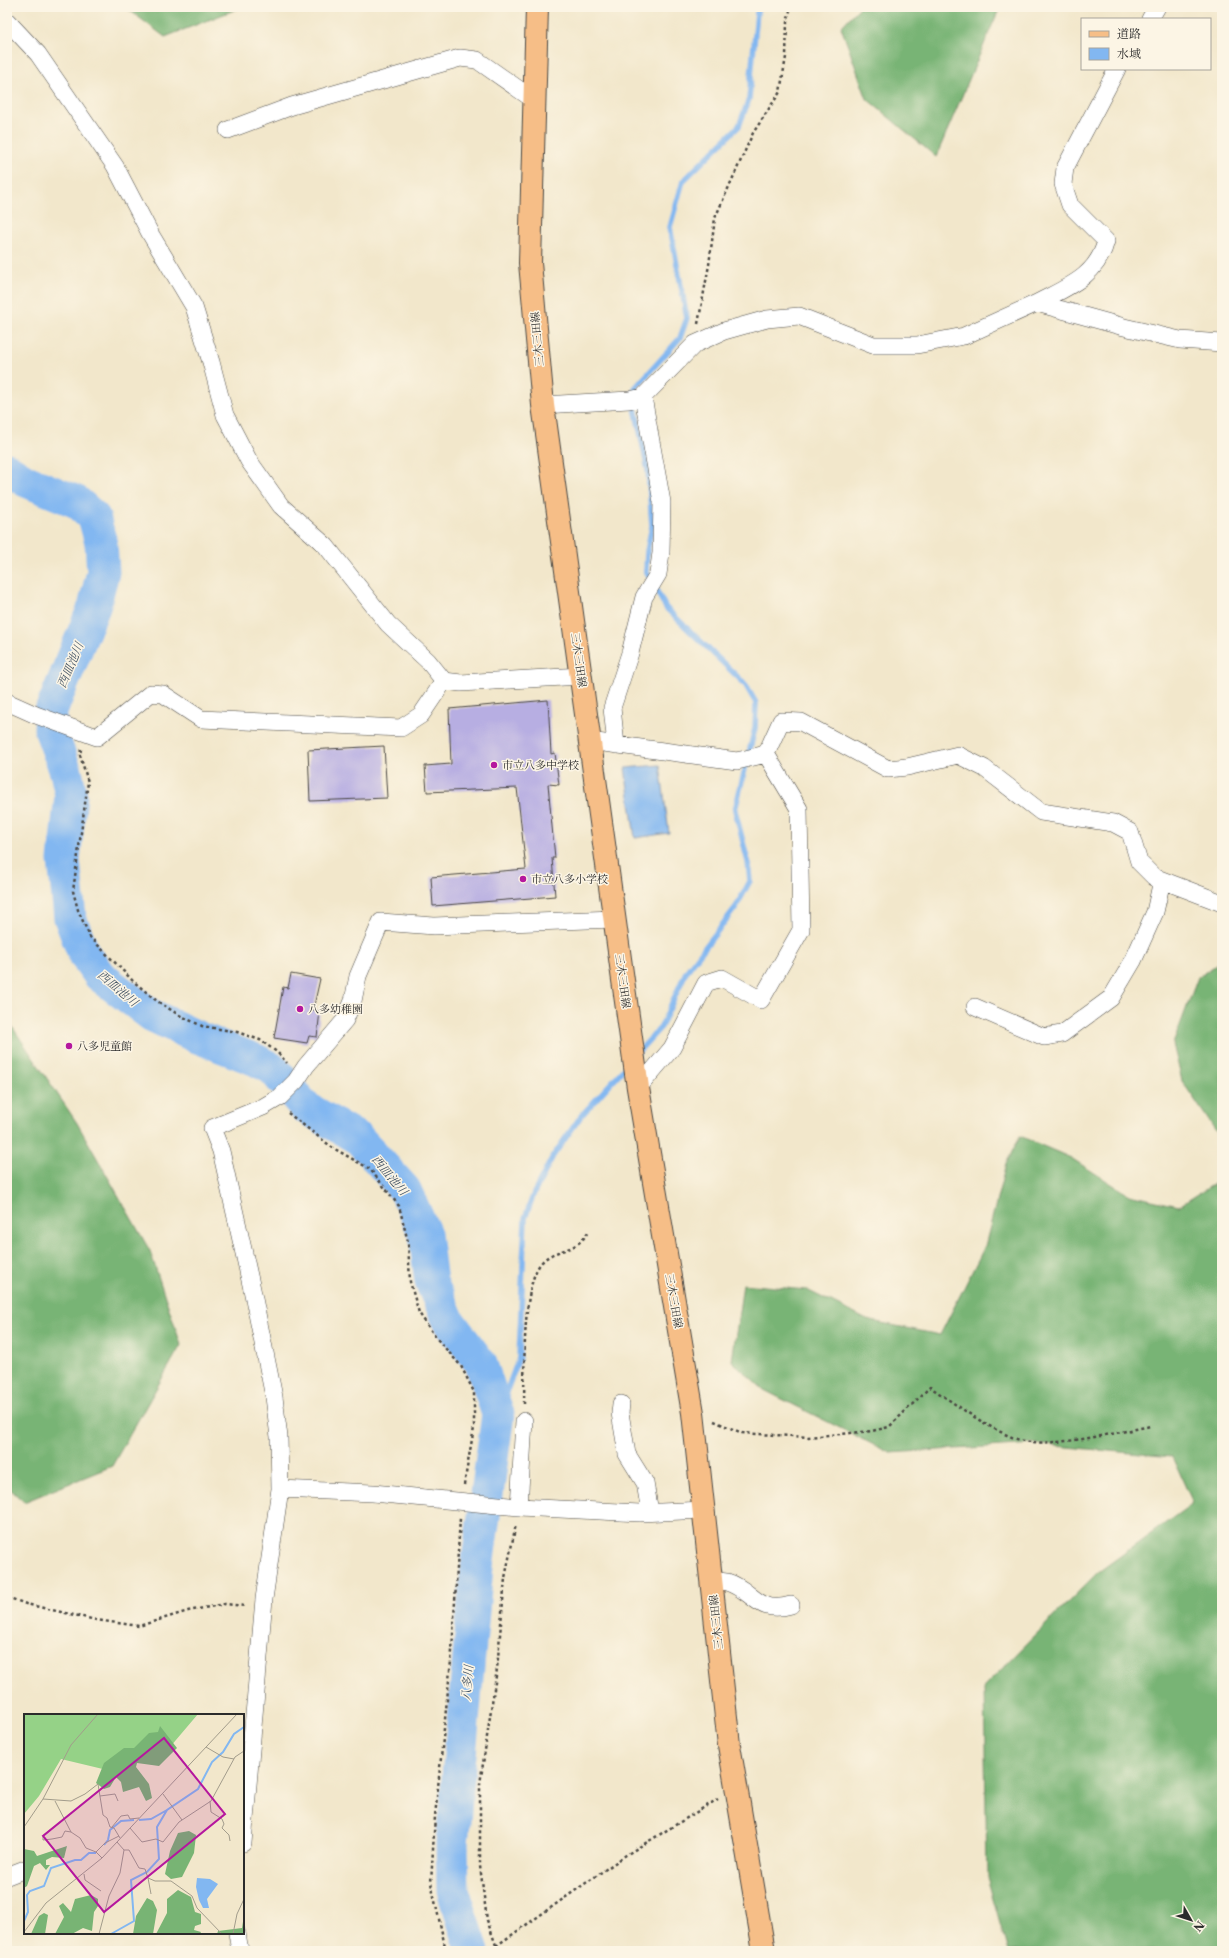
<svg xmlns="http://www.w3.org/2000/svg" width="1229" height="1958" font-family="'Libre Caslon Text','Noto Serif JP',serif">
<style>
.forest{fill:#78b474;stroke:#527050}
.water{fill:#82b7f1;stroke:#56718e}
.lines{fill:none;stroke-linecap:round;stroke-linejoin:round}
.stream{stroke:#82b7f1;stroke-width:5.5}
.river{stroke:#82b7f1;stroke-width:33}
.building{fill:#b7aee2}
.street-casing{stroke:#494743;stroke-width:18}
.primary-casing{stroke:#494743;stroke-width:24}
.path{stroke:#494743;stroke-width:2.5;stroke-dasharray:3 3;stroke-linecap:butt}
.street{stroke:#fff;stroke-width:17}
.primary{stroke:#f6be87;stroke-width:22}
.poi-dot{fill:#b5179e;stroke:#fcf5e5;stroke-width:1.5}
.labels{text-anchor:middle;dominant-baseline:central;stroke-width:3;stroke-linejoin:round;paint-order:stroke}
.street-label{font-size:11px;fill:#2b2b2b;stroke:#fcf5e5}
.poi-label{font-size:11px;fill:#2b2b2b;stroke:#fcf5e5;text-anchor:start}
.water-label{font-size:12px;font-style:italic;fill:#455566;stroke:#fcf5e5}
.inset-river{fill:none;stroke:#82b7f1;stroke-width:2}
.inset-road{fill:none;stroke:#a29c8b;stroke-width:1}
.view{fill:#b5179e;fill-opacity:0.15;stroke:#b5179e;stroke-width:2}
.inset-edge{fill:none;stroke:#2b2b2b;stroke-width:2}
</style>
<rect width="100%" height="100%" fill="#fcf5e5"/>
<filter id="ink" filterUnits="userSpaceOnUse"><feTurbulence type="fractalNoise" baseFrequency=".025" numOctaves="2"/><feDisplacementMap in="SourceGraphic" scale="8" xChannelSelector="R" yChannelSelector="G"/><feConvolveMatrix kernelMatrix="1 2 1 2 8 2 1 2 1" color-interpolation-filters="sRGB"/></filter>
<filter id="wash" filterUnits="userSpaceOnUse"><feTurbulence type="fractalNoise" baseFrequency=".012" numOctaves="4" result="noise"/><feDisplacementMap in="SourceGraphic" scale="16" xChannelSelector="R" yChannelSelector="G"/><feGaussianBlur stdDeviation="0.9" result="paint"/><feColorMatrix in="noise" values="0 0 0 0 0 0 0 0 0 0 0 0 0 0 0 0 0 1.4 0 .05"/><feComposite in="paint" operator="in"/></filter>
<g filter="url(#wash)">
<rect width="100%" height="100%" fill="#f2e7cb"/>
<path class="forest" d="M125,7h117l-77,30z
M860,7h140l-64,150 -69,-58 -26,-72z
M1222,961v179l-40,-59 -9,-37 25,-67z
M7,1019l70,104 73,128 31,94 -69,121 -88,36 -17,-16z
M1020,1136l51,22 58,37 50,11 40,-25 3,-12v782h-214l-21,-74 -3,-190 113,-114 96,-70 -21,-46 -137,-13 -145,9 -126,-63 -32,-29 11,-77 64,6 60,30 73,15 45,-89 21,-82z"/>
<path class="water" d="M660,765l9,68 -34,5 -10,-70z"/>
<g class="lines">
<path class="stream" d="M639,1051l22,-24 25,-55 50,-65 14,-26 -2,-19 -13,-52 20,-82 1,-25 -11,-19 -79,-76 -20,-37 1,-20 5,-25 -4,-56 -13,-62v-20l45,-50 7,-20 -17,-91 13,-46 56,-55 10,-27 8,-87 2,-5
M498,1414l21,-56 6,-140 9,-25 19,-37 28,-40 47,-52"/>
<path class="river" d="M7,469l19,12 51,21 17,15 7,26 2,29 -9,35 -43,104 -1,18 16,43 5,23 -7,65 6,58 14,36 16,22 51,39 46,22 59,23 17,9 32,38 54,32 46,51 20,44 6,48 18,39 32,43 17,50 -21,153 -25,277 1,46 20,61"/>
</g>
<g id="blocks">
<path class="building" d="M548,700l3,54 4,-1 4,32 -11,-1 7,74h-3l3,38 -122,10 -2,-29 95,-8 -9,-81 -90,4 -2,-26 26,-2 -2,-55z
M384,746l3,52 -77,3 -2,-51z
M291,974l29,5 -7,31 7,1 -3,26 -8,-1 -2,7 -33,-5 9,-51 5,1z"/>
</g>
</g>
<g filter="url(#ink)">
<use href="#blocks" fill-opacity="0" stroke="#494743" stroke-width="1"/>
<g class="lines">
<g class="street-casing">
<path id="street" d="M1150,19l7,-12
M7,21l31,33 77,112 36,69 43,72 17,55 14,53 24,46 32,45 45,40 62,78 40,37 16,20 17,2 120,-7
M228,130l64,-24 168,-48 17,2 57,40
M1037,303c30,-16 60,-26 69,-62l-36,-36 -7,-21 2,-16 52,-99
M543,405l86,-5 14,-3 52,-53 29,-13 43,-12 32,-3 74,29h44l47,-9 73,-33 87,24 56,13 42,3
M7,702l29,13 61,22 54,-44 12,1 38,25 200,9 20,-13 23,-34
M589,741l148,20 29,-7 15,-33 20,1 87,47 19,-2 51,-12 26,13 57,44 72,11 17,9 9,30 15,15 68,26
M616,745l-4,-37 18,-55 14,-56 14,-23 3,-21 1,-51 -19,-105
M975,1007l69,30 18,-3 49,-36 22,-37 22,-49 7,-32
M638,1088l34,-40 34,-65 16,-5 39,22 40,-70 -2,-121 -33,-55
M621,1404l-1,9 7,41 18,29 5,29
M280,1489l93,4 146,14 121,6 63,-3
M519,1507l5,-86
M711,1581c5,0 11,0 16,1 27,8 29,33 64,23
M243,1843l21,-244 16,-110 -1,-52 -5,-40 -22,-108 -31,-138 -9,-23 51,-21 17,-10 16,-16 10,-15 39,-46 8,-19 5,-25 23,-54 53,4 180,-7
M7,1876l18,-7
M237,1933l3,18"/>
</g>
<g class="primary-casing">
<path id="primary" d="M537,7l-7,256 13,142 95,683 55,325 36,332 35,206"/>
</g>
<path class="path" d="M698,324l11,-59 6,-47 38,-85 27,-41 6,-35 1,-35 4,-15
M81,749l-1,6 8,27 -15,109 5,19 12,27 43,44 24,20 22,14 23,11 35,6 23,8 17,12 10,11
M288,1113l45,35 37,21 29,37 9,36 2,40 9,31 18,26 24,27 13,26v36l-10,57
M524,1404c1,-32 -3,-120 18,-142 15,-16 34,-7 47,-32
M714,1421l28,12 66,4 64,-6 17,-4 41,-40c27,18 54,39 84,51 30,13 104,-6 137,-12
M7,1597l19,7 70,16 43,6 49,-15 37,-7 20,2
M496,1946l130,-91 92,-56
M446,1951l-15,-68 4,-67 17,-165 8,-133
M498,1951l-11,-31 -7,-54v-82l17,-115 8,-91 11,-54"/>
<use href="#street" class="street"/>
<use href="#primary" class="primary"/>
</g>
</g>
<g class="poi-dot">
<circle cx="494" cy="765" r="4"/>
<circle cx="523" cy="879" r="4"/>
<circle cx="300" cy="1009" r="4"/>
<circle cx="69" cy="1046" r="4"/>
</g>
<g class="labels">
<g class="street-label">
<text transform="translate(537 339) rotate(-95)">三木三田線</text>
<text transform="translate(579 660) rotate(82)">三木三田線</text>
<text transform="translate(623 981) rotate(82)">三木三田線</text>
<text transform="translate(674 1301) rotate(80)">三木三田線</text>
<text transform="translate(716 1622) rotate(-96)">三木三田線</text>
</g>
<g class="poi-label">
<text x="502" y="765">市立八多中学校</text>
<text x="531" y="879">市立八多小学校</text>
<text x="308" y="1009">八多幼稚園</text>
<text x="77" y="1046">八多児童館</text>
</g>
<g class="water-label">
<text transform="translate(70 665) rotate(-67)">西皿池川</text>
<text transform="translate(118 988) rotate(40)">西皿池川</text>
<text transform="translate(390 1175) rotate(50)">西皿池川</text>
<text transform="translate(467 1683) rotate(-85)">八多川</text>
</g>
</g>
<g transform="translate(24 1714)">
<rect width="220" height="220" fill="#f2e7cb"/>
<path d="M0,0h174l-28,33 -28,10 -24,19 -11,-6 -46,-11 -22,37 -15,18z" fill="#95d287"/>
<path d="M136,12l17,22 -18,18 -22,-3 -1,4 13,17 3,14 -6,3 -7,-14 -16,5 -2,-10 -5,-5 -6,10 -6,2 -8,-6 8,-20 20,-15h10l15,-15 9,-1zM165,117l7,4 -2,18 -12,24 -11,2 -6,-5 5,-23 8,-18zM43,132l-3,12 -12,-1 -6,3v5h4l-4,5 -6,-7 -6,3 -7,20 -3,2v-39l10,2 3,5zM154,176l13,7 4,15 6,2v10l-6,2 -1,4 7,2 -1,2h-44l11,-21v-14zM67,181l7,4v7l-4,6 -2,19 -9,-3 -11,6h-17l9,-17 -5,-11 4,-3 8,9 4,-13zM123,184l6,3 4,9 -4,24h-20l3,-18zM20,199l4,2 -3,19h-14l8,-18zM220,201v19h-27l1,-3 24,-3z" fill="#78b474"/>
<path d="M173,164l13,1 8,5 -11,15 2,9h-6l-4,-8 -3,-13z" fill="#82b7f1"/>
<path class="inset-river" d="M115,106l12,-1 16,-9M80,131l4,-5 2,-10 11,-9 13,-1M0,207l4,-9 -1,-17 3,-4 14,-5 7,-18 24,-8h6l8,-7h7M87,220l23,-13 -3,-41 16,-8 12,-13 -2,-32 10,-17 31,-21 14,-27 11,-10 11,-18 10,-7"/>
<path class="inset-road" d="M182,33l17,10 11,2M74,70l5,31 4,3 3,9 4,1 6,10M139,80l19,26M76,82l15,-2 3,7M19,85l28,2 14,-7 13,-10M31,87l16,31 9,6 6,10 10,4 6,6M186,87l1,11 11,7 2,5 -2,4 7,7 1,6M0,113l19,-28 28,-54 27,-31M88,113l9,-11 7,-1 2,4 9,-1M106,114l12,14 14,-3 7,3 16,-20 32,-21 24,-44 9,-6M19,123v3l9,-1 10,-2 3,-6 6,1M93,128l7,8h5l10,18 6,1 3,9 7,3h16l21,15 5,12 25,26M72,138l9,-9 14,-7M60,160l1,6 16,11M124,164l3,16M0,218l22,-29 56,-45 135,-144M75,220l10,-38 11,-23 4,-23M209,220l4,-20 7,-15"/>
<path class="view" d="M140,24l61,76 -121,98 -61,-76z"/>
<rect width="220" height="220" class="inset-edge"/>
</g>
<rect width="1229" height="1958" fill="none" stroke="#fcf5e5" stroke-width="24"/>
<rect x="1081" y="18" width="130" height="52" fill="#fcf5e5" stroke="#a8a49b"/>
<rect x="1089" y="31" width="20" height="6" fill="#f6be87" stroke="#a8a49b"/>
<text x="1117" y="38" font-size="12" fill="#2b2b2b">道路</text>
<rect x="1089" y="48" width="20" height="12" fill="#82b7f1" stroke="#a8a49b"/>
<text x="1117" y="58" font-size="12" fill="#2b2b2b">水域</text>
<g transform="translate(1191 1920) rotate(129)" stroke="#fcf5e5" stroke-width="3" paint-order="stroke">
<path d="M0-3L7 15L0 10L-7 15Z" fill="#2b2b2b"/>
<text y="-6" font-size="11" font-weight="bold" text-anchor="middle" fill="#2b2b2b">N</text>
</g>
</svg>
